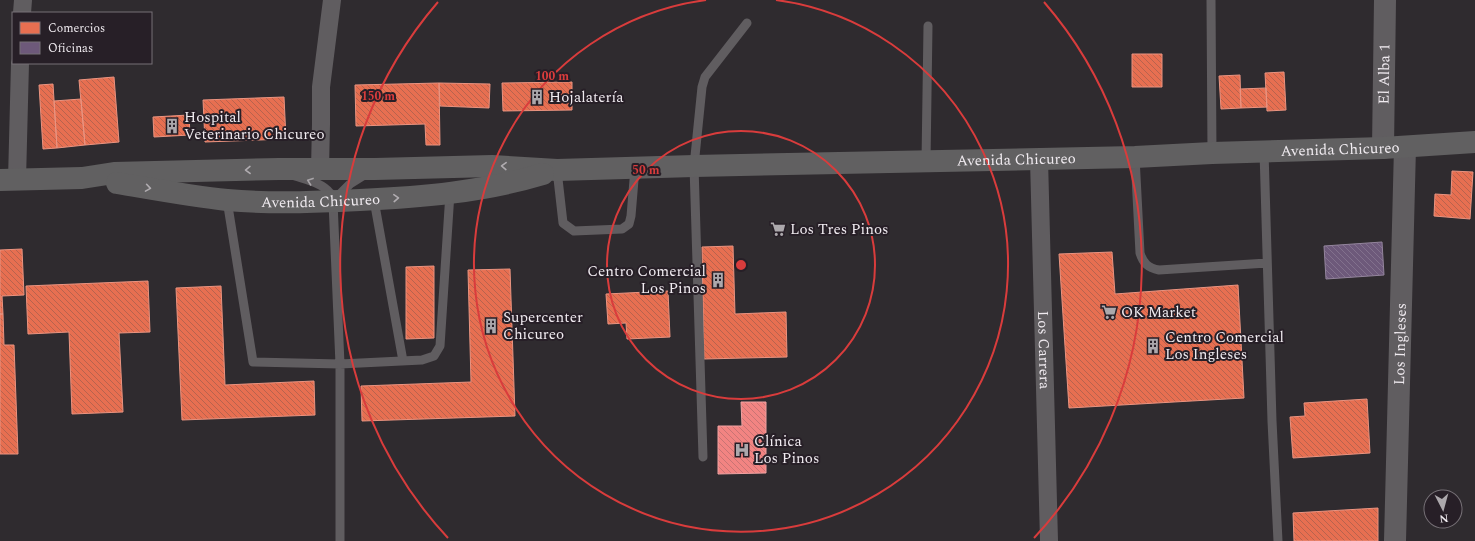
<svg xmlns="http://www.w3.org/2000/svg" width="1475" height="541" font-family="Spectral,serif">
<style>
.shops{fill:url(#shops-back-hatch);stroke:#ea9481}
.offices{fill:url(#offices-back-hatch);stroke:#94859d}
.health{fill:url(#health-back-hatch);stroke:#f1a3a3}
.lines{fill:none;stroke-linecap:round;stroke-linejoin:round}
.service{stroke:#605d60;stroke-width:9}
.minor{stroke:#605d60;stroke-width:18}
.tertiary{stroke:#605d60;stroke-width:22}
.secondary{stroke:#616061;stroke-width:22}
.oneway{stroke:#b0acb0}
.oneway2{stroke:#a8a4a8}
.ring{fill:none;stroke:#d93c3c;stroke-width:2}
.labels{text-anchor:middle;dominant-baseline:central;stroke-width:4;stroke-linejoin:round;paint-order:stroke}
.street-label{font-size:15px;fill:#f0ebf0;stroke:#271f27}
.poi-label{font-size:15px;fill:#f0ebf0;stroke:#271f27;text-anchor:start}
.centre{fill:#d93c3c;stroke:#271f27;stroke-width:2}
.ring-label{font-size:12px;text-anchor:middle;font-weight:bold;fill:#d93c3c;stroke:#271f27;stroke-width:4;stroke-linejoin:round;paint-order:stroke}
</style>
<defs>
<pattern id="shops-back-hatch" width="6" height="6" patternUnits="userSpaceOnUse"><rect width="6" height="6" fill="#e76f51"/><path d="M-1 5l2 2M0 0l6 6M5-1l2 2" fill="none" stroke="#b7634e"/></pattern>
<pattern id="offices-back-hatch" width="6" height="6" patternUnits="userSpaceOnUse"><rect width="6" height="6" fill="#6d597a"/><path d="M-1 5l2 2M0 0l6 6M5-1l2 2" fill="none" stroke="#82718d"/></pattern>
<pattern id="health-back-hatch" width="6" height="6" patternUnits="userSpaceOnUse"><rect width="6" height="6" fill="#f28482"/><path d="M-1 5l2 2M0 0l6 6M5-1l2 2" fill="none" stroke="#c87474"/></pattern>
</defs>
<rect width="100%" height="100%" fill="#2f2b2f"/>
<path class="shops" d="M1132,54h30v33h-30z
M1284,72l2,38 -19,1 -2,-38z
M1240,75l1,33 -20,1 -2,-33z
M114,77l5,65 -34,3 -6,-65z
M572,82v28l-69,1 -1,-28z
M439,83l51,1 -1,24 -49,-2z
M439,83l1,62h-14l-1,-21 -69,2 -1,-41z
M53,84l4,64 -14,1 -4,-64z
M1266,88l1,19 -26,1 -1,-19z
M284,97l2,42 -81,3 -2,-42z
M81,99l4,46 -28,3 -3,-47z
M189,115l1,20 -36,2 -1,-20z
M1452,171l21,1 -3,47 -36,-3 1,-22 16,1z
M733,246l2,68 51,-2 1,45 -83,2 -2,-112z
M22,249l2,46 -22,1 1,18h-3v-64z
M1112,252l3,42 123,-9 6,113 -175,10 -10,-154z
M434,266v72l-28,1v-72z
M510,269l5,147 -153,5 -1,-35 110,-4 -3,-112z
M148,281l2,51 -31,1 4,79 -51,2 -3,-82 -41,2 -2,-48z
M221,286l4,99 89,-4 1,34 -133,5 -6,-132z
M668,291l2,46 -43,2 -1,-16 -18,1 -2,-30z
M0,314h3l1,31h10l4,109h-18z
M1367,399l3,54 -77,5 -3,-41 15,-1 -1,-13z
M1378,508v33h-84l-1,-28z"/>
<path class="offices" d="M1382,242l2,33 -58,4 -2,-33z"/>
<path class="health" d="M741,402h25v71l-48,1v-48h24z"/>
<g class="lines">
<path class="service" d="M1211,0l1,153
M1264,151l8,270 6,120
M1135,157l5,96c3,10 8,15 19,17l108,-7
M926,161l2,-135
M557,170l6,53 11,8 48,-2 7,-5 2,-8 4,-48
M295,176c12,4 27,7 35,17 2,2 2,6 3,9l7,162v177
M336,198l14,-14 16,-10
M227,200l26,162 87,2 82,-4 12,-4 6,-10 10,-153
M374,200l29,161
M703,457l-9,-291 8,-79 3,-10 42,-54"/>
<g class="minor">
<path d="M22,13l1,-13"/>
<path id="s1" d="M1039,159l10,382"/>
<path d="M320,169l1,-45v-37l11,-87"/>
<path d="M17,180l3,-117"/>
</g>
<g class="tertiary">
<path id="s2" d="M1383,148l2,-148"/>
<path id="s3" d="M1395,541l10,-394"/>
</g>
<g class="secondary">
<path id="s4" d="M0,180l82,-2 32,-5 165,-4h96l117,-3 65,4 137,-4 441,-9 77,-4 171,-5 92,-6"/>
<path id="s5" d="M117,183c36,6 73,13 110,17 45,4 89,2 133,0 62,-3 123,-8 183,-26"/>
</g>
</g>
<defs><path id="oneway-chevron" d="M-2-3.5L2.5 0L-2 3.5" fill="none" stroke-width="1.6" stroke-linecap="round" stroke-linejoin="round"/></defs>
<g class="oneway">
<use href="#oneway-chevron" transform="translate(504 166) rotate(-178)"/>
<use href="#oneway-chevron" transform="translate(248 170) rotate(179)"/>
<use href="#oneway-chevron" transform="translate(148 188) rotate(9)"/>
<use href="#oneway-chevron" transform="translate(396 198) rotate(-3)"/>
</g>
<use class="oneway2" href="#oneway-chevron" transform="translate(310 181) rotate(-160)"/>
<g class="ring">
<circle cx="741" cy="265" r="134"/>
<path d="M776 0A267 267 0 1 1 706 0"/>
<path d="M448 538A401 401 0 0 1 438 2M1044 2A401 401 0 0 1 1034 538"/>
</g>
<defs>
<g id="building-bare" transform="scale(1.2)"><path d="M-4-6H4V6H1V3H-1V6H-4ZM-2.5-4.3h1.7v1.8h-1.7ZM.8-4.3h1.7v1.8H.8ZM-2.5-1h1.7V.8h-1.7ZM.8-1h1.7V.8H.8Z" fill="#aca8ac" stroke="#271f27" stroke-width="2.5" paint-order="stroke"/></g>
<g id="supermarket-bare" transform="scale(1.2)"><path d="M-6-5.5h2.5l.6 2H6L4.5 2H-2.5L-4.4-4H-6ZM-1.5 3.2a1.3 1.3 0 1 0 .1 0ZM3 3.2a1.3 1.3 0 1 0 .1 0Z" fill="#aca8ac" stroke="#271f27" stroke-width="2.5" paint-order="stroke"/></g>
<g id="hospital-bare" transform="scale(1.2)"><path d="M-5-5h3v3.5h4V-5h3V5h-3V1.5h-4V5h-3Z" fill="#aca8ac" stroke="#271f27" stroke-width="2.5" paint-order="stroke"/></g>
</defs>
<g fill-rule="evenodd">
<use href="#building-bare" x="537" y="97"/>
<use href="#building-bare" x="172" y="126"/>
<use href="#supermarket-bare" x="778" y="229"/>
<use href="#building-bare" x="718" y="280"/>
<use href="#supermarket-bare" x="1109" y="312"/>
<use href="#building-bare" x="491" y="326"/>
<use href="#building-bare" x="1153" y="346"/>
<use href="#hospital-bare" x="742" y="450"/>
</g>
<g class="labels">
<g class="street-label">
<text stroke="none"><textPath href="#s2" startOffset="74">El Alba 1</textPath></text>
<text stroke="none"><textPath href="#s4" startOffset="1341">Avenida Chicureo</textPath></text>
<text stroke="none"><textPath href="#s4" startOffset="1017">Avenida Chicureo</textPath></text>
<text stroke="none"><textPath href="#s5" startOffset="205">Avenida Chicureo</textPath></text>
<text stroke="none"><textPath href="#s3" startOffset="197">Los Ingleses</textPath></text>
<text stroke="none"><textPath href="#s1" startOffset="191">Los Carrera</textPath></text>
</g>
<g class="poi-label">
<text x="549" y="97">Hojalatería</text>
<text x="184" y="117">Hospital<tspan x="184" dy="17">Veterinario Chicureo</tspan></text>
<text x="790" y="229">Los Tres Pinos</text>
<text x="706" y="271" text-anchor="end">Centro Comercial<tspan x="706" dy="17">Los Pinos</tspan></text>
<text x="1121" y="312">OK Market</text>
<text x="503" y="317">Supercenter<tspan x="503" dy="17">Chicureo</tspan></text>
<text x="1165" y="337">Centro Comercial<tspan x="1165" dy="17">Los Ingleses</tspan></text>
<text x="754" y="441">Clínica<tspan x="754" dy="17">Los Pinos</tspan></text>
</g>
</g>
<circle cx="741" cy="265" r="6" class="centre"/>
<g class="ring-label">
<text x="552" y="80">100 m</text>
<text x="378" y="100">150 m</text>
<text x="646" y="174">50 m</text>
</g>
<rect x="12" y="12" width="140" height="52" fill="#271f27" stroke="#777177"/>
<rect x="20" y="22" width="20" height="12" fill="#e76f51" stroke="#777177"/>
<text x="48" y="32" font-size="12" fill="#f0ebf0">Comercios</text>
<rect x="20" y="42" width="20" height="12" fill="#6d597a" stroke="#777177"/>
<text x="48" y="52" font-size="12" fill="#f0ebf0">Oficinas</text>
<g transform="translate(1443 509) rotate(174)"><circle r="19" fill="#271f27" stroke="#777177"/>
<path d="M0-3L7 15L0 10L-7 15Z" fill="#aca8ac"/>
<text y="-6" font-size="11" font-weight="bold" text-anchor="middle" fill="#f0ebf0">N</text>
</g>
</svg>
